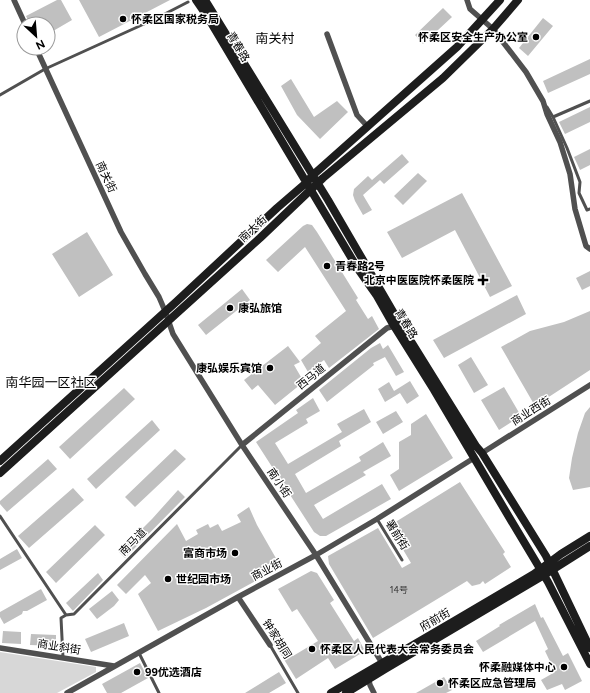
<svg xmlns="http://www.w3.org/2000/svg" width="590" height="693" font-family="Figtree,'Noto Sans SC',sans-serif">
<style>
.green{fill:#d7d7d7}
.building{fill:#c0c0c0}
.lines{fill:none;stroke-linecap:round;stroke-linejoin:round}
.lane{stroke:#505050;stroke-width:3}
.street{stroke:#505050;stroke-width:5.5}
.secondary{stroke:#1d1d1d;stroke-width:8}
.poi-dot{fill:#000;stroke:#fff;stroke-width:1.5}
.labels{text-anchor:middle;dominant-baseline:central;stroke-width:3;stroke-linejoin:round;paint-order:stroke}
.number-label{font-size:9px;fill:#303030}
.poi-label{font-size:11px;font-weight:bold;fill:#000;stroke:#fff;text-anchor:start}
.street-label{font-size:11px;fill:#000;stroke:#fff}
.quarter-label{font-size:13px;fill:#000;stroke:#fff}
</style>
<rect width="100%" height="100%" fill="#fff"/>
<path class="green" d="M0,652l96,15v5l-39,21h-57z"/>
<path class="building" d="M57,0h4l11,20 -24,14v-10h-18l-4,-8z
M79,0h91l-71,37z
M443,8l9,9 -29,27 -8,-9z
M543,18l10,8 -25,30 -9,-8z
M590,59v15l-42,19 -5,-12z
M291,79l23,38 23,-16 11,11 -28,27 -23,-24 -16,-29z
M590,107v15l-25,12 -6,-12z
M590,149v16l-10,5 -6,-13z
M402,154l7,8 -25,22 -4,-4 -17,15 9,15 -9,5 -8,-14 -2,-6 1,-6 14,-13 4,4z
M418,173l9,8 -24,24 -9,-9z
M462,193l50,93 -22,11 -35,-67 -53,28 -15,-26z
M307,224l5,1 5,7 41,66 -2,2 12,19 4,-3 7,13 -50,39 -5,-8 -16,12 -7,-12 20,-17 -6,-7 31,-25 -41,-64 -27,25 -12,-12 37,-34z
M87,232l26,43 -34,22 -27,-43z
M590,271v15l-8,4 -6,-12z
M242,289l8,11 -44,35 -8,-10z
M517,295l9,19 -82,44 -11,-18z
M590,311v59l-55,36 -34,-59 29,-16 34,-9z
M380,343l3,6 5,-4 16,27 -8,4 -11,-19 -12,6 1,2 -47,37 -8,-12 52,-42z
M288,346l12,16 -6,3 7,12 -4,3 4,4 -26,21 -17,-20 -6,5 -8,-10z
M471,357l17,28 -14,8 -16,-28z
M410,381l9,15 -12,8 -7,-11 -15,9 -7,-13 11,-7 5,9z
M504,387l17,29 -22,14 -18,-30z
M124,388l11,11 -65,60 -11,-12z
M313,398l7,13 -14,8 2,4 -33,20 13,21 54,-32 -5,-8 27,-15 7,13 -32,19 2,5 -46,28 11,19 55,-32 -2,-4 24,-15 8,14 -28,16 3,3 -52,30 9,14 59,-35 9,15 -65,37h-6l-6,-4 -58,-90 42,-29 -2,-3z
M590,407v80l-17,3 -4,-12 3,-20 6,-25 7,-20z
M396,411l7,11 -20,12 -7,-12z
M426,414l27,44 -54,33 -9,-16 9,-6v2v-29l12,-7v-11z
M152,420l8,10 -64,59 -9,-10z
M175,449l11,10 -51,48 -10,-10z
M48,459l9,10 -50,43 -7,-8v-3z
M460,482l45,70 -2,2 8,13 -26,17 -2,-3 -3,3 -8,2 -5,-5 -94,57 -44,-74 -1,-8 50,-28 24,40 9,-5 -22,-37z
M73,488l11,12 -55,48 -11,-12z
M178,490l7,7 -60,61 -6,-6 33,-33z
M249,507l8,18 24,42 -75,41 -48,23 -20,-37 13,-11 -6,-8 -19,19 -9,-9 60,-61 9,17 12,-7 -2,-4 12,-6 2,4 8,-4 4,7 19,-9 -4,-7z
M95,525l10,10 -49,48 -10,-11z
M17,549l5,9 -22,12v-11z
M311,571l6,2 17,27 -4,3 24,38 4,-3 6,11 -4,3v2l-25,15 -7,-11 -32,21 -27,-44 7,-4 17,25 25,-15 -21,-32 -5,3 -14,-23z
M98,573l5,7 -30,31 -7,-8z
M41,589l6,11 -20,11h-4l-1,3 -18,10 -4,-7v-5z
M112,591l7,9 -5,6 -17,13 -8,-10z
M535,604l6,14 2,-1 20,39 5,-3 14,28 -17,9 -3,-6 -15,6 -6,-10 14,-8 -10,-21 3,-2 -13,-28 -52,31 -7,-11 24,-15 -1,-1z
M124,623l5,13 -38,16 -6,-13z
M3,631l18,1v12l-19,-1z
M31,634l25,1v11l-26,-1z
M140,663l8,15 -27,15h-14l-5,-9z
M279,672l7,11 -17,10h-24z
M444,677l8,13 -6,3h-30z"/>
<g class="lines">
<path class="lane" d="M0,95l45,-26 110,-50 33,-17
M547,107l6,10 14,31 13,34 -1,11 8,17 3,-1
M553,117l37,-16
M0,516l66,99
M377,519l25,41
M270,645l28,48
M139,653l20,40
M63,658l-2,-40 5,-3 8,-1 168,-169"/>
<path class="street" d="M14,0l11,24
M467,0l3,9 23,20 33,43 17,29 4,13 13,28 10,32 5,35 11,37 4,3
M327,34l30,81 11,12
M36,48l85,184 24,42 14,23 6,14 8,23 69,111 74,110 66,108
M242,445l145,-117 7,-2
M482,453l108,-68
M238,597l32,48
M0,648l114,18
M368,676l2,9 4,8
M67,693l171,-96 78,-42 61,-36 97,-61"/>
<path class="secondary" d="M196,0l11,16 151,253 19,27 17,30 40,64 75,127 39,65 42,82
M205,0l123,200 71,122 77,124 6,7 64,103 44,92
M0,461l176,-159 101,-94 29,-25 7,-8 144,-128 43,-47
M0,473l260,-235 63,-60 120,-100 50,-49 25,-29
M331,693l125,-73 78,-46 27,-20 29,-18
M346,693l39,-24 159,-94 46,-29"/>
</g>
<g class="poi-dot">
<circle cx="123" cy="19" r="4"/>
<circle cx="536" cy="37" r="4"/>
<circle cx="327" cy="266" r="4"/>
<path d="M481 274h4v4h4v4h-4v4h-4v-4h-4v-4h4z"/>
<circle cx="230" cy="308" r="4"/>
<circle cx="270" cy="368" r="4"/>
<circle cx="235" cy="553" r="4"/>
<circle cx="168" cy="579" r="4"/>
<circle cx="312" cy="649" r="4"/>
<circle cx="564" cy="667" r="4"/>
<circle cx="137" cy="672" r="4"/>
<circle cx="440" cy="683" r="4"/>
</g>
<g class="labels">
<g class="number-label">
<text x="399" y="589">14号</text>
</g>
<g class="poi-label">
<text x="131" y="19">怀柔区国家税务局</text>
<text x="528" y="37" text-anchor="end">怀柔区安全生产办公室</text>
<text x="335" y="266">青春路2号</text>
<text x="474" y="280" text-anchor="end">北京中医医院怀柔医院</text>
<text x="238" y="308">康弘旅馆</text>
<text x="262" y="368" text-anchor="end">康弘娱乐宾馆</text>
<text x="227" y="553" text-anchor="end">富商市场</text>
<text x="176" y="579">世纪园市场</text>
<text x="320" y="649">怀柔区人民代表大会常务委员会</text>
<text x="556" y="667" text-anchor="end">怀柔融媒体中心</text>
<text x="145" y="672">99优选酒店</text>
<text x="448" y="683">怀柔区应急管理局</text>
</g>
<g class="street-label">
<text transform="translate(238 47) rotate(59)">青春路</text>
<text transform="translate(106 177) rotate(65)">南关街</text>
<text transform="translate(253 229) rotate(-43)">南大街</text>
<text transform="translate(406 324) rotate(59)">青春路</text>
<text transform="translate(311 377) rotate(-39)">西马道</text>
<text transform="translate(531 411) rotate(-32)">商业西街</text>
<text transform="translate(279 483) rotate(56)">南小街</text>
<text transform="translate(397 535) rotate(58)">署前街</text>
<text transform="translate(133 542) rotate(-45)">南马道</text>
<text transform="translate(267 570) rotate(-28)">商业街</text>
<text transform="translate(435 620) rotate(-30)">府前街</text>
<text transform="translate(277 639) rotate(58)">钟家胡同</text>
<text transform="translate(59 647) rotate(9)">商业斜街</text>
</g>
<g class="quarter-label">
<text x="275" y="38">南关村</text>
<text x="51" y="382">南华园一区社区</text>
</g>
</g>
<g transform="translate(36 36) rotate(154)"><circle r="19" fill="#ffffff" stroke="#999999"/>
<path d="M0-3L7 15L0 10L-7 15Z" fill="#000000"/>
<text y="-6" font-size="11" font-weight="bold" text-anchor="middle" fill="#000000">N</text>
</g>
</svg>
